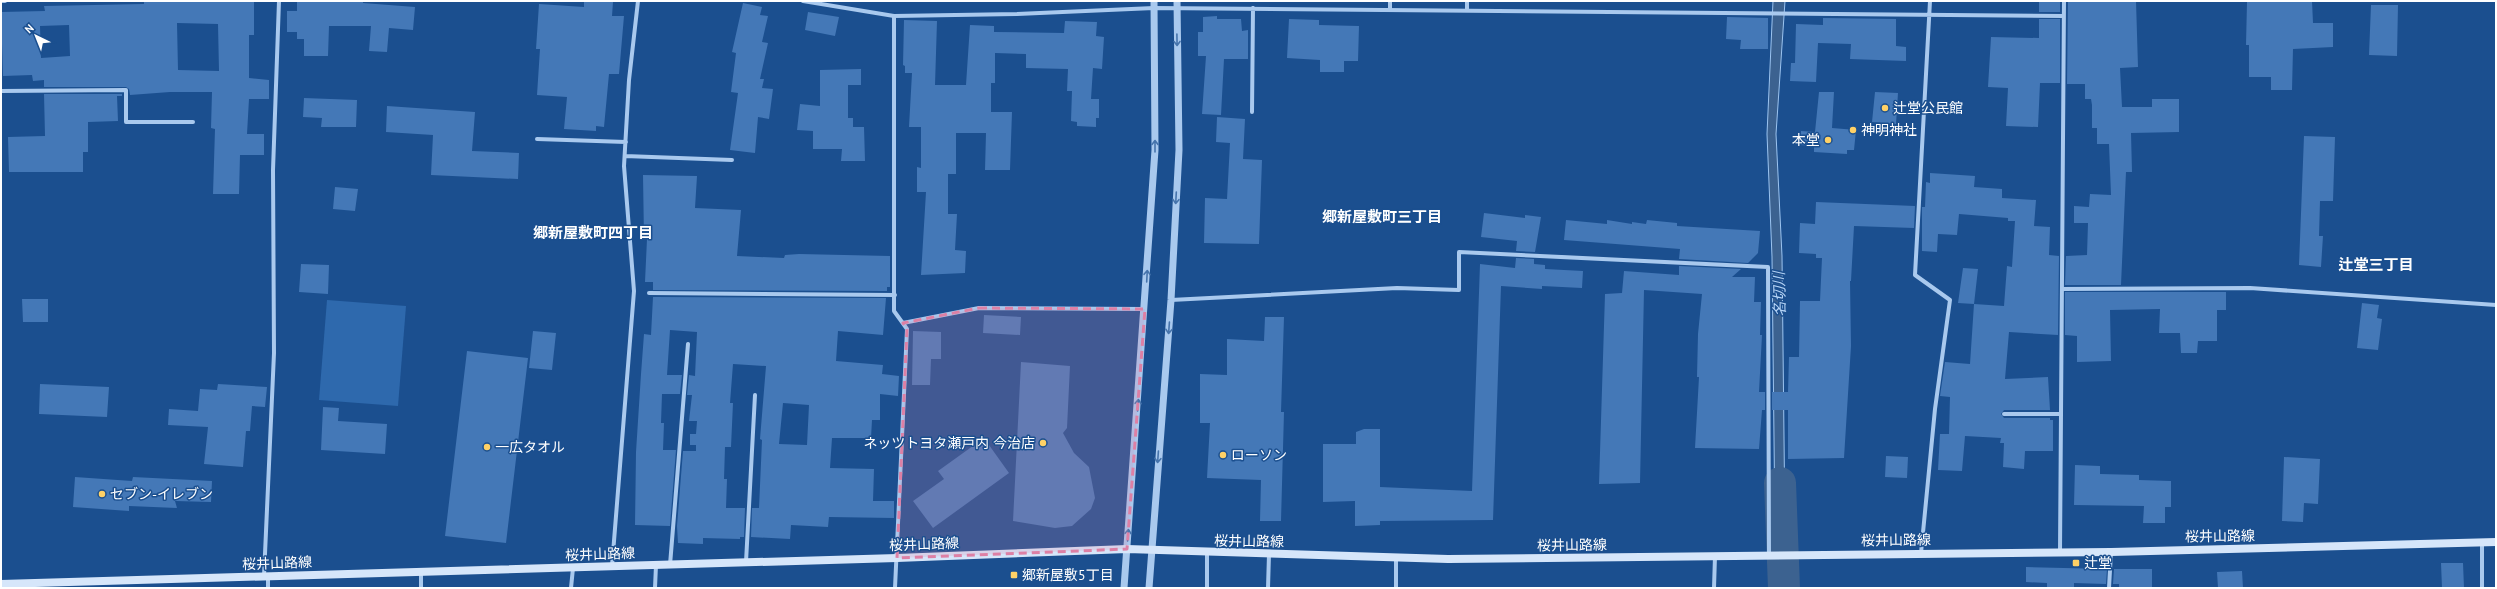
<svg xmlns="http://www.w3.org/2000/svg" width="2497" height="589" font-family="'PT Sans','Noto Sans JP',sans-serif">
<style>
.green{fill:#2e69ad}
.water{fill:#3c6290;stroke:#9cc4f0}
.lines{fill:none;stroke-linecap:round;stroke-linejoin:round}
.river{stroke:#3c6290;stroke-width:32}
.building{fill:#4478b7;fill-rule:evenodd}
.minor{stroke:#a9c9ee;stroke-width:4}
.tertiary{stroke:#a9c9ee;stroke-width:7}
.secondary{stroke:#d6e6fa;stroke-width:8}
.oneway{stroke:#4674ac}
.marked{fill:#dd80a5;fill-opacity:0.2;stroke:#dd80a5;stroke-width:3;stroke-dasharray:8 5;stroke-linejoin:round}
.poi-dot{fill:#ffd166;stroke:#1b4f8f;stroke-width:1.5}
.labels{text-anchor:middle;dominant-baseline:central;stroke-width:3;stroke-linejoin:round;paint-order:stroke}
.poi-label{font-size:14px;fill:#fff;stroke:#1b4f8f;text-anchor:start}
.street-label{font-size:14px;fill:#fff;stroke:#1b4f8f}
.neighbourhood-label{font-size:15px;font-weight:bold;fill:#fff;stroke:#1b4f8f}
.water-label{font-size:15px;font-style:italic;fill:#b5d3f5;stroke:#1b4f8f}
</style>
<rect width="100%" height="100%" fill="#1b4f8f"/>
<path class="green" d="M327,300l79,6 -8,100 -79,-6z"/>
<path class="water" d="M1773,1h12l-9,133 6,122 3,271 -10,1 -3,-271 -5,-123z"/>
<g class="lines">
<path class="river" d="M1780,483l4,105"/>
</g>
<path class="building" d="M144,1h110v34h-5v43l20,2v19h-20l-2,35h17v21h-24l-1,39h-26l2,-65 -4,-1 1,-36h-42l-40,3 -1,-6 -3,-2h-82v-7l-11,1 -1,-6 -29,1 -2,-64 44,-1 -1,-5 100,-2zM177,23l41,1 1,47 -41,-1zM69,25l1,31 -29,2 -1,-32z
M297,1h66v2l52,4 -2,23 -24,-2 -2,24 -18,-1 2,-25h-42l-1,30h-24v-17h-7v-7h-10v-21h10z
M584,1l29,1 -1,14h12l-5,58h-10l-5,53 -8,-1v5l-32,-2 3,-32 -30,-2 3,-46h-4l3,-45 45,3z
M2039,1h21v11h-21z
M2068,1h68l2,66 -18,1 2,39h30v-8h27v33l-48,1 1,39h-6l-5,113h-56l1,-29 21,-1 1,-32h-14v-17l15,1 1,-13 21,1 -2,-51h-12v-16h-5v-23l-1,-6h-6v-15h-18z
M2297,1h15l1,22h20v24l-40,2 -1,41h-21v-13h-22v-32h-3l1,-43z
M743,3l19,4 -2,8 8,1 -6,26 6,1 -8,36h4l-2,9 11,1 -4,30 -11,-2 -3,36 -25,-3 8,-57 -7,-1 5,-39 -4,-1z
M2371,5h27l-1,51 -28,-1z
M808,12l31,5 -4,19 -30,-6z
M1217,16v3h24l1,12 6,-1v29h-24l-3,56 -19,-1 4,-58h-8v-24h5v-15z
M1727,17l41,1v31h-28l1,-9 -15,-1z
M1823,18l73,1v27l10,1v14l-56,-2 1,-15 -33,-1 -2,39 -26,-1 1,-18h4l1,-39 27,1z
M1289,19l30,1v5l40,1 -1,35h-14v11h-24v-12l-33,-2z
M2039,19h21v64h-20l-2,44 -32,-1 2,-38 -20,-1 3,-50 48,1z
M904,20l33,1 -2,64h31l4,-60 24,1v6l70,1 1,-12 32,1 -1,14 8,1 -2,32 -9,-1 -2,31h8v19h-3v9l-19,-1v-4l-6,-1 1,-30h-5l1,-22 -42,-1v-14l-31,-1v30h-4v29h21l-2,58h-25l1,-37h-30v41h-8v40h9l-2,36 11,1 -1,22 -44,2 5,-83h-9v-25l4,1v-41h-12l3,-54h-7v-7l-2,-1z
M861,69v16h-13v33h5v9h11l1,34h-24l1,-12h-29v-18l-16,-1 3,-26 20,2v-36z
M1819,92h15l-2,36 24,2 -2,20h-7v4l-33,-2v-6l-14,-1 1,-14 14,1z
M1875,92l23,1 -2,31 -24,-2z
M44,94h78v2h-5l1,25 -30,1v30h-5v20h-74l-1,-35 37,-1z
M304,98l53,2 -1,27h-35l1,-9 -19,-1z
M387,106l88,6 -3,39 47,2 -1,26 -87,-4 2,-40 -47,-3z
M1217,117l28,2 -2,40 19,1 -3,84 -55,-1 1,-45 22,1 3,-56 -14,-1z
M2304,136l31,1 -2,64h-13l-1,35h4l-2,31 -22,-2z
M1930,173l45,3 -1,11 28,2v9l34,2 -2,26 16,1 -1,28 10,1 -1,79 -49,-3 -4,47 43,-2 2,33h-46l-3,4 3,4h46v2h3v31h-28l-1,18 -21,-2 1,-24h-4l1,-5 -36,-2 -3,35 -24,-1 2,-36h9l1,-37 -10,-1 5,-34 25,2 4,-60 30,2 3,-40 5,1 3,-46h-7v-3l-49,-4 -2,21 -19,-1 -1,18 -15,-1v-44h3l1,-25 4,1z
M643,175l54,1 -2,32 46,2 -4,46 47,2 1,-3 14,-1 91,2v31h-3v4l-234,-1v-8h-8l2,-43h-3z
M335,187l23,2 -3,22 -22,-2z
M1816,202l99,4 -1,22 -60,-2 -3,55h-1l1,65 -7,112 -56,1v-49h-16v-18h16l1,-35h10l1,-56h20l2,-43h-6v-4l-17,-1 1,-30 15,1z
M1484,213l41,5v-3l16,2 -6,35 -19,-1 1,-10 -36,-4z
M1566,220l41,4v-4l25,4v-2l14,2 1,-4 30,3v3l83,5 -2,22 -10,10 -69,-4 1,-10 -116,-9z
M1516,258l18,1v5l11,1v4l38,2 -1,17 -40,-2v3l-41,-3 -8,234 -113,1v4l-25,1v-25l-32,1v-58h33v-12l8,-3h16v58l92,4 8,-227 35,4z
M301,264l28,1 -1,29 -29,-2z
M1679,266l62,3 -9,8h23l-1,25h7l-1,33h2l-3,57h6v18h-3l-3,39 -64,-1 4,-71h-2l1,-43 4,-40 -58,-4 -4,193 -41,1 6,-190 17,-1 2,-22 55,4z
M1963,268l15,1 -4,35 -16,-1z
M2065,292h161v18h-9v31h-19l-1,12h-16l-1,-20h-21l1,-24 -50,1 1,51 -34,1v-26l-12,-1z
M653,297l233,1 -3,37 -45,-4 -2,30 47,4 -1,9 17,2 -1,20 -18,-2v26h-8l-1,18h-39l-2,30 44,1 -1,32h21v17l-65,-1 -1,10 -37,-2 -1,14 -39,-2 1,-29h7l3,-68 -2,-1 6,-73 -33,-2 -3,39h3l-2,44h-6l-1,32h3l-1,29h19l-1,29h-4v2l-37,-1v6l-25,-1 -1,-17 6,-75h13v-6h-6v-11h6l1,-13h-8l3,-26h-5l2,-20 6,1 2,-44 -27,-2 -3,45h15l-2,19h-18l-1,29h3l-1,27h13l-6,76 -35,-1 1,-73 5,-78 3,-40 7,1zM783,403l26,2 -2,40 -28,-1z
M22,299h26v23h-25z
M2362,303l17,2 -2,13 5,1 -4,31 -21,-2z
M984,315l37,2 -1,18 -37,-2z
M1265,317h19l-3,95h3l-3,109h-21l1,-41 -54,-2 3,-55h-10v-49l27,1v-36l37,2z
M533,331l23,2 -4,37 -23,-2z
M913,331l28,1v27h-10l-1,26h-18z
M467,351l61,7 -22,185 -61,-7z
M1021,362l49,4 -3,62 -4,5 11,20 15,14 6,31 -4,11 -19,17 -17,2 -42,-7z
M40,384l69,3 -2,30 -68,-3z
M218,384l49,3 -2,20 -13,-1 -2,25h-4l-3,36 -39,-3 4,-37 -40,-2 1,-16 29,2 2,-22 17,1z
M323,407l16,1 -1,13 49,3 -2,30 -64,-4z
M984,438l25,35 -76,55 -20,-27 31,-22 -6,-8z
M1886,456l22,1 -1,21 -22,-1z
M2284,457l36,2 -2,45 -14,-1 -1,19 -21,-1z
M2075,465l25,1v8l39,1v5l32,1v26h-6v16h-22l1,-17 -70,-1z
M75,477l57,4 1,-4 79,4 -1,21 -36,-1 2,7 -48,-2v5l-56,-4z
M2441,563h22l1,25h-22z
M2026,567l81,2 -1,15 -32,-1v5h-27v-5l-21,-1z
M2114,569h38v19h-33v-4h-6z
M2242,571l1,17h-25l-1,-16z"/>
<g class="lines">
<path class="minor" d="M1,1h4
M803,1l91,15 123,-2 137,-6 909,8
M1390,10v-9
M1467,10v-9
M894,16v295l13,18 -12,259
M1,91l125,-1v32h67
M1252,112l1,-104
M537,139l89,3
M625,156l107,4
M2062,289l188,-1 246,17
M649,293l246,2
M1171,300l226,-12 62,2v-38l309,15 1,288
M903,323l76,-15 166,1
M2004,414h57
M2482,543v45
M2060,551l4,-550
M1207,553v35
M1921,553l14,-144 15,-109 -35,-25 15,-274
M1396,558v30
M746,562l9,-167
M670,565l18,-221
M612,566l22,-275 -10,-125 5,-86 9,-79
M264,576l10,-223 -1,-183 6,-169
M268,588v-12
M421,588v-16
M571,588l2,-20
M655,588l1,-23
M1268,588l1,-34
M1714,588l1,-32
M2109,588l2,-36"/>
<path class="tertiary" d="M1124,588l31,-438 -1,-149
M1149,588l22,-288 8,-150 -2,-149"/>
<path class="secondary" d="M1,584l896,-26 230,-9 321,10 663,-7 385,-10"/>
</g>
<defs><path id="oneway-shaft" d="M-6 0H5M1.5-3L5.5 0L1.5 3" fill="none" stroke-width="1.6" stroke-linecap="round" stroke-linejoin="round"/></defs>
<g class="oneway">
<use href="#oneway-shaft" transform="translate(1177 40) rotate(89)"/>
<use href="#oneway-shaft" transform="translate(1155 146) rotate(-90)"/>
<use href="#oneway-shaft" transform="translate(1176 198) rotate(93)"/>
<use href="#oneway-shaft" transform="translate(1147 276) rotate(-87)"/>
<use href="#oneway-shaft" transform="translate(1169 328) rotate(94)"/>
<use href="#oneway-shaft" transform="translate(1138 405) rotate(-86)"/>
<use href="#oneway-shaft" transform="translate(1158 457) rotate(94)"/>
<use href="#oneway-shaft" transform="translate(1128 535) rotate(-86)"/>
</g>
<path class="marked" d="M979,308l166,1 -18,240 -230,9 10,-229 -4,-6z"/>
<g class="poi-dot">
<circle cx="1885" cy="108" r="4"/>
<circle cx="1853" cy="130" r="4"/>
<circle cx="1828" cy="140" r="4"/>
<circle cx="1043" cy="443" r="4"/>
<circle cx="487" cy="447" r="4"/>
<circle cx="1223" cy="455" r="4"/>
<circle cx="102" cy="494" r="4"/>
<rect x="2072" y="559" width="8" height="8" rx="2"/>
<rect x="1010" y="571" width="8" height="8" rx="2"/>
</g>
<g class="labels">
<g class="poi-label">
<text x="1893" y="108">辻堂公民館</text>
<text x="1861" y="130">神明神社</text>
<text x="1820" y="140" text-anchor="end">本堂</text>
<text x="1035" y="443" text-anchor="end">ネッツトヨタ瀬戸内 今治店</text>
<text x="495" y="447">一広タオル</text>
<text x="1231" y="455">ローソン</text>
<text x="110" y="494">セブン-イレブン</text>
<text x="2084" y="563">辻堂</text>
<text x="1022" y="575">郷新屋敷5丁目</text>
</g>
<g class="street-label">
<text transform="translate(2220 536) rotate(-1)">桜井山路線</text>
<text transform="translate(1896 540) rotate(-1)">桜井山路線</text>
<text transform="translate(1249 541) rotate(1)">桜井山路線</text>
<text transform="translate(924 544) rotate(-2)">桜井山路線</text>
<text transform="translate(1572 545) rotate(-1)">桜井山路線</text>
<text transform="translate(600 554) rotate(-2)">桜井山路線</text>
<text transform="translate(277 563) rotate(-2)">桜井山路線</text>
</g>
<g class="neighbourhood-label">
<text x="1382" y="216">郷新屋敷町三丁目</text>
<text x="593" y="232">郷新屋敷町四丁目</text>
<text x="2376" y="264">辻堂三丁目</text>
</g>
<g class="water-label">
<text transform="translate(1779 294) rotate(-91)">名切川</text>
</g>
</g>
<rect width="2497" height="589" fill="none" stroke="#ffffff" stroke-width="4"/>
<g transform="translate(36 36) rotate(317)" stroke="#1b4f8f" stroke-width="3" paint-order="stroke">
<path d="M0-3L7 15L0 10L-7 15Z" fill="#ffffff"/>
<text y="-6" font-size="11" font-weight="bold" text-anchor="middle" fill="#ffffff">N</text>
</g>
</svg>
